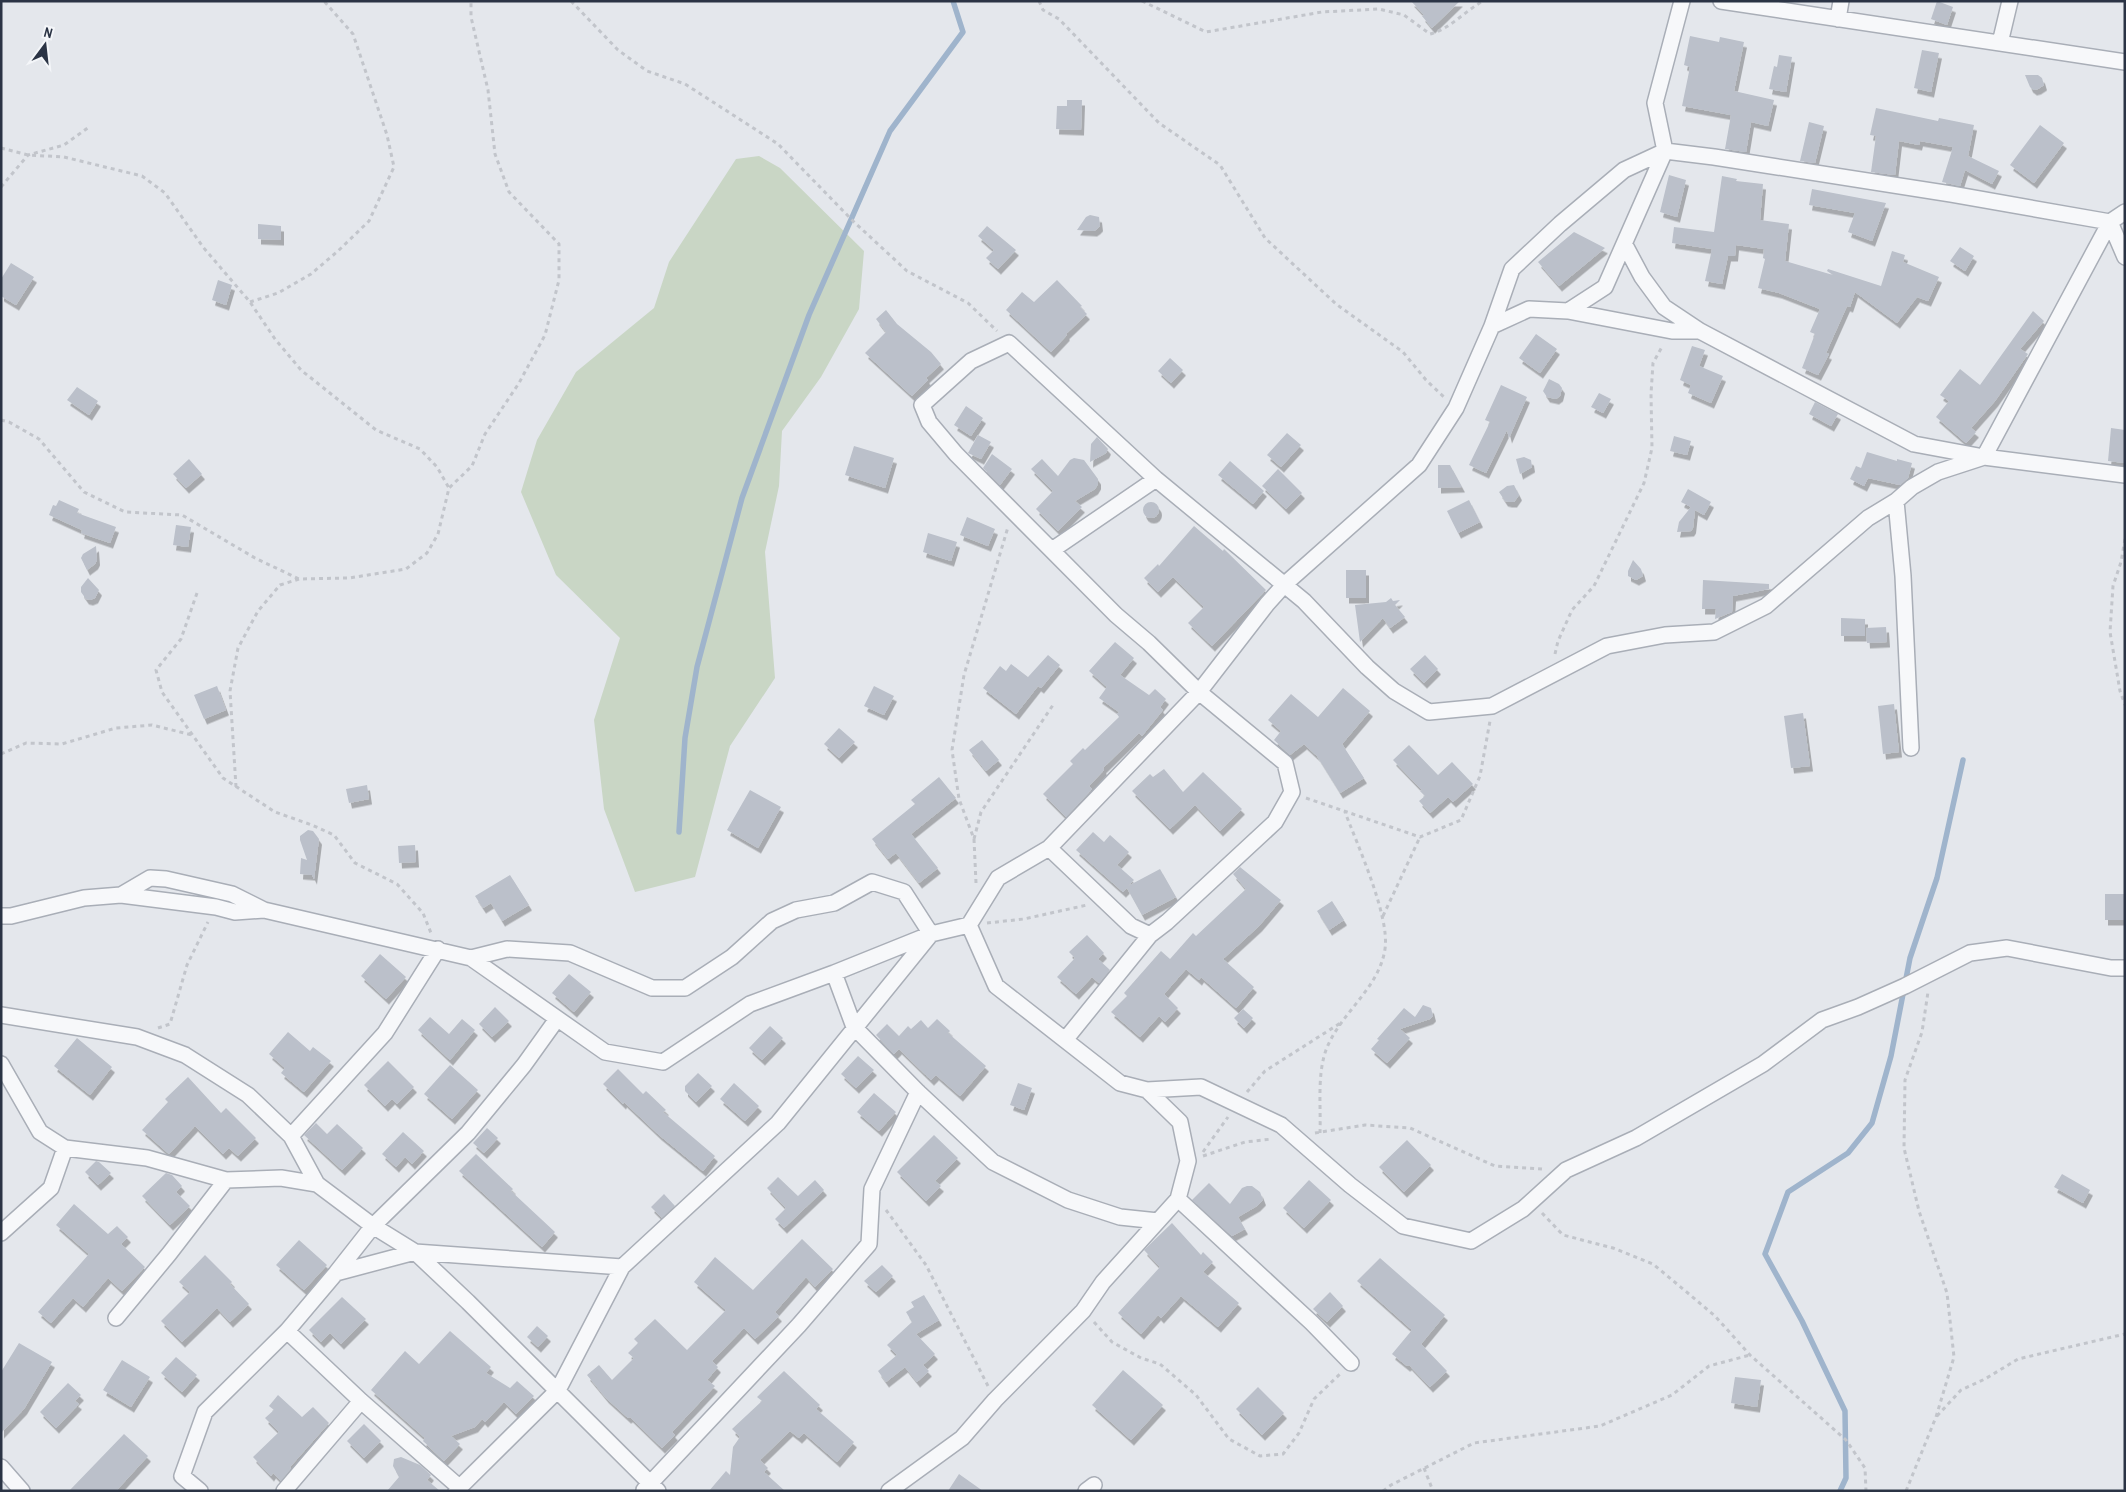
<svg xmlns="http://www.w3.org/2000/svg" width="2126" height="1492" font-family="'Archivo Narrow',sans-serif">
<style>
.green{fill:#c9d6c5}
.lines{fill:none;stroke-linecap:round;stroke-linejoin:round}
.stream{stroke:#9fb4cc;stroke-width:5.5}
.building{fill:#bbc0ca;filter:url(#shadow)}
.minor-casing{stroke:#a9aeb7;stroke-width:18}
.path{stroke:#c2c5cb;stroke-width:3;stroke-dasharray:4 4;stroke-linecap:butt}
.minor{stroke:#f7f8fa;stroke-width:15}
</style>
<defs>
<filter id="shadow"><feDropShadow dx="3" dy="5.5" stdDeviation="0" flood-color="#0004"/></filter>
</defs>
<rect width="100%" height="100%" fill="#e4e7ec"/>
<path class="green" d="M759,156l21,12 84,83 -5,58 -38,68 -39,54 -3,55 -14,66 10,126 -45,68 -35,131 -60,15 -31,-83 -10,-89 26,-82 -64,-63 -35,-83 16,-52 39,-68 78,-64 15,-46 67,-103z"/>
<g class="lines">
<path class="stream" d="M679,832l6,-94 12,-71 45,-169 67,-183 81,-184 73,-99 -10,-31
M1840,1491l6,-13 -1,-67 -43,-90 -37,-67 23,-62 60,-39 24,-30 19,-67 19,-98 27,-80 26,-118"/>
</g>
<path class="building" d="M1411,1h49l-28,27 -10,-12 2,-1z
M1937,1l16,6 -6,18 -16,-6z
M1690,36l29,6 1,-5 24,5 -10,49 40,9 -6,26 -17,-4 -5,30 -21,-3 6,-34 -49,-9 8,-39 -6,-2z
M1922,50l17,3 -8,39 -17,-4z
M1779,55l13,2 -6,35 -17,-3 5,-23 3,1z
M2025,75h13l4,3 2,7 -6,4 -4,1 -4,-3z
M1067,100h15l-1,30 -25,-1 1,-23h10z
M1876,108l62,13 1,-3 35,7 -6,31 31,15 -7,13 -27,-14 -5,16 -18,-4 11,-35 -33,-6 -1,4 -20,-4 -4,34 -24,-3 5,-36 -6,-1z
M1809,122l15,4 -9,37 -15,-2z
M2040,125l24,18 -30,40 -24,-18z
M1669,175l17,5 -9,37 -17,-5z
M1722,176l15,3 -1,2 27,3 -3,36 29,4 -4,37 48,14 -6,-4 1,-2 53,17 11,-35 13,4 -2,7 36,15 -11,24 -11,-4 -20,26 -42,-31 -5,15 -3,-1 -21,47 3,1 -11,21 -16,-7 13,-34 -5,-2 10,-23 -41,-16 -21,-5 7,-29 -2,-1 1,-9 -28,-4 -1,11h-7l-6,28 -17,-3 7,-32 -40,-6 2,-16 40,5z
M1812,189l74,14 -14,38 -24,-9 7,-19 -46,-8z
M1090,215l9,2 1,9 -3,3 -3,2 -17,-1 9,-13z
M258,224l23,2v14l-23,-1z
M987,226l29,24 -18,19 -12,-11 8,-8 -16,-14z
M1574,232l31,16 -46,38 -21,-24z
M1960,247l14,9 -9,15 -15,-10z
M11,263l23,14 -18,28 -15,-9v-17z
M218,280l14,5 -6,20 -14,-5z
M1057,280l25,26 -2,1 7,7 -21,20 1,1 -16,17 -45,-42 16,-18 12,10z
M886,310l11,14 34,28 10,12 -15,14 2,2 -16,16 -47,-43 21,-21 -10,-13z
M2033,311l11,10 -24,28 8,5 -33,47 -24,27 5,4 -10,11 -30,-26 13,-16 -9,-6 20,-26 20,16z
M1536,334l21,15 -17,24 -21,-15z
M1692,346l13,4 -6,16 24,10 -12,27 -23,-10 3,-8 -11,-5z
M1170,358l13,12 -12,13 -13,-12z
M1549,379l10,5 3,4 -2,8 -4,3 -9,-2 -4,-6z
M1501,385l26,12 -18,41 -2,-8 -21,43 -17,-8 21,-43 -5,-2z
M77,387l21,14 -9,14 -22,-15z
M1599,393l12,6 -8,14 -12,-6z
M1815,402l23,12 -7,12 -22,-12z
M966,406l17,12 -12,18 -17,-11z
M2111,428l14,2v33l-17,-2z
M1287,433l14,12 -20,22 -14,-12z
M978,435l13,7 -10,17 -13,-6z
M1674,436l17,5 -4,14 -17,-4z
M1097,437l11,12 -2,4 -16,9 1,-18z
M854,446l40,12 -9,30 -40,-13z
M1867,452l30,9v-2l15,4 -4,15 -8,7 -32,-7 -4,8 -14,-7 6,-13 5,2z
M992,454l20,15 -12,16 -17,-17z
M1524,457l7,3 1,7 -12,7 -4,-15z
M1074,458l10,2 14,19v5l-3,5 -20,12 7,6 -24,24 -22,-22 17,-18 -22,-22 11,-10 16,17 12,-16z
M189,459l13,15 -16,14 -13,-14z
M1230,461l34,30 -11,13 -35,-29z
M1438,465h12l12,22 -24,1z
M1278,469l24,24 -16,16 -24,-23z
M1514,485l5,10 -5,7h-5l-4,-1 -6,-9 8,-6z
M1688,489l23,13 -7,13 -9,-5 -2,18 -2,3 -14,1 2,-10 12,-15 -10,-5z
M59,500l20,9 -2,4 39,14 -6,16 -29,-10 1,-3 -33,-15 4,-10 3,1z
M1469,500l11,22 -22,11 -11,-22z
M1143 510a8 8 0 1 1 16 0a8 8 0 1 1-16 0Z
M967,517l28,12 -7,17 -28,-11z
M176,525l15,2 -3,20 -15,-2z
M1194,526l29,25 1,-2 42,41 -54,56 -24,-23 16,-16 -31,-30 -15,15 -14,-14 14,-14 1,2z
M928,533l29,9 -6,19 -28,-9z
M96,546l1,14 -2,4 -8,6 -6,-12 2,-4z
M1633,560l8,9 2,7 -7,4 -8,-4v-5z
M1346,570h20v28h-20z
M88,578l11,12 -4,8 -5,2 -4,-1 -5,-7v-5z
M1703,580l66,4v5l-36,7 -1,16 -17,7 1,-10h-14z
M1391,598l2,3 7,-1 -5,5 10,12 -15,11 -7,-10 -23,24 -5,-37 31,-3z
M1841,618l24,1v17h-24z
M1886,627l1,15 -20,1 -1,-15z
M1115,642l19,16 -14,17 29,20 6,-6 11,10 -6,8 3,3 -21,26 -3,-3 -36,35 1,2 -15,16 3,3 -26,28 -23,-23 30,-30 -3,-3 13,-13 2,2 34,-33 -2,-3 2,-2 -20,-14 8,-11 -18,-16z
M1048,655l12,10 -19,23 -3,-2 -22,28 -33,-26 17,-22 6,5 5,-7 17,13z
M1425,655l13,14 -14,14 -14,-14z
M217,686l9,24 -22,9 -10,-24z
M874,686l20,10 -10,19 -20,-9z
M1343,688l27,23 -28,33 22,34 -24,15 -23,-37 -13,-12 -14,11 -16,-15 7,-9 -13,-11 23,-26 27,23z
M1894,704l5,48 -16,2 -5,-48z
M1803,713l7,53 -19,2 -7,-52z
M839,728l16,14 -16,16 -15,-14z
M982,740l17,20 -13,11 -17,-21z
M1409,745l29,30 14,-13 21,22 -20,18 -5,-5 -18,16 -11,-12 6,-5 -5,-5 2,-1 -29,-30z
M1164,769l19,23 20,-20 39,37 -22,22 -25,-26 -25,24 -38,-38 18,-17 3,3z
M939,777l17,21 -45,36 27,34 -19,15 -23,-30 -8,6 -16,-20 43,-35 -4,-4z
M367,785l2,14 -20,4 -3,-14z
M750,790l31,17 -23,41 -31,-18z
M308,830l5,1 6,8 -5,40 -2,-4 -12,-1 1,-16 6,2 -7,-20v-4z
M1093,832l11,10 6,-7 19,17 -12,13 17,15 -6,6 32,-17 16,28 -34,18 -15,-27 -4,4 -47,-42z
M415,845l1,17 -17,1 -1,-17z
M1240,867l41,33 -22,26 -36,33 31,28 -18,21 -35,-31 -2,3 -13,-11 -22,25 14,14 -13,14 -6,-6 -19,21 -29,-25 16,-16 -3,-3 37,-42 9,8 23,-26 3,3 50,-47 -13,-15z
M510,875l19,30 -27,16 -11,-18 -8,5 -8,-12z
M2105,894h20v26h-20z
M1332,901l12,19 -15,10 -12,-19z
M1087,935l17,18 -6,6 12,11 -11,13 -7,-6 -16,17 -19,-17 18,-19 -6,-6z
M380,954l26,23 -20,22 -25,-23z
M569,974l22,18 -17,20 -22,-19z
M1423,1005l8,3 2,8 -3,3 -30,10 10,9 -23,25 -16,-14 8,-9 -2,-1 27,-31 11,9z
M495,1007l14,14 -17,16 -13,-13z
M1243,1009l10,9 -9,10 -10,-10z
M430,1017l19,17 13,-15 13,11 -25,30 -32,-30z
M937,1019l13,12 -2,2 38,33 -26,30 -24,-21 -5,5 -32,-31 -5,5 -18,-19 11,-11 12,12 9,-10 3,3 10,-9 7,8z
M770,1026l13,12 -21,22 -13,-12z
M288,1032l22,19 3,-4 18,14 -27,31 -23,-19 4,-5 -16,-14z
M77,1038l35,29 -22,28 -36,-29z
M858,1056l16,14 -18,18 -15,-14z
M388,1061l26,26 -17,17 -5,-5 -7,7 -21,-21z
M450,1065l28,25 -26,29 -28,-25z
M618,1069l25,25 3,-3 20,19 -3,2 52,44 -12,15 -44,-36 -35,-33 -1,2 -20,-20z
M698,1073l14,13 -16,16 -11,-11v-5z
M188,1077l33,36 5,-5 30,30 -18,18 -9,-8 -6,6 -28,-28 -26,28 -27,-24 26,-28 -3,-3z
M734,1083l25,23 -14,15 -25,-22z
M1018,1083l14,5 -8,22 -14,-5z
M874,1093l22,19 -17,19 -22,-19z
M316,1123l11,11 10,-10 26,24 -21,22 -38,-35z
M487,1128l11,10 -14,15 -11,-10z
M403,1132l21,19 -12,13 -7,-7 -9,10 -14,-13z
M934,1135l24,23 -23,23 6,5 -15,15 -29,-29z
M1407,1140l24,25 -27,27 -25,-25z
M476,1154l37,35 -2,2 44,41 -13,15 -83,-76z
M96,1161l3,1 12,11 -13,12 -13,-13z
M166,1173l6,2 10,11 -6,6 14,14 -20,19 -28,-29z
M2062,1174l28,16 -7,13 -29,-16z
M778,1177l20,19 17,-16 9,10 -40,38 -9,-9 11,-11 -19,-20z
M1309,1180l22,20 -27,28 -21,-20z
M1209,1183l21,21 12,-16 5,-2h5l8,6 3,8 -6,6 -19,11 7,12 -13,7 -40,-36z
M664,1194l11,12 -13,12 -11,-11z
M74,1204l34,30 9,-8 11,11 -7,7 24,23 -23,24 -14,-13 -25,29 -10,-9 -22,25 -13,-11 51,-58 -33,-29z
M1172,1223l29,32 2,-3 10,10 -10,10 36,31 -21,24 -37,-31 -20,22 -3,-3 -17,19 -23,-21 42,-46 -16,-17z
M802,1239l31,30 -18,18 -9,-10 -31,35 4,4 -24,23 -11,-11 -32,33 6,6 -11,13 8,6 -43,46 3,3 -13,13 -32,-31 -2,1 -22,-20 -19,-23 12,-10 13,15 22,-22 -6,-5 10,-10 -4,-4 21,-20 32,31 39,-40 -32,-28 21,-25 38,33z
M299,1240l28,25 -23,25 -28,-25z
M205,1255l27,27 -2,2 19,20 -19,18 -13,-14 -35,34 -21,-21 29,-29 -11,-10z
M1380,1258l65,57 -24,29 26,27 -17,16 -21,-22 -2,1 -15,-12 20,-24 -55,-49z
M882,1265l11,11 -17,16 -12,-11z
M1330,1292l13,14 -16,16 -14,-13z
M924,1295l15,25 -23,14 19,20 -12,11 6,6 -12,11 -12,-15 -19,15 -8,-11 19,-16 -10,-10 25,-23 -6,-10 8,-5 -3,-5z
M342,1297l24,22 -25,25 -11,-11 -9,9 -12,-12z
M537,1326l11,10 -10,11 -11,-10z
M450,1331l41,36 -5,6 24,15 7,-7 17,15 -18,18 -12,-12 -19,20 -3,-3 -7,8 -24,9 9,8 -16,17 -21,-20 2,-3 -54,-48 34,-39 14,13z
M19,1343l33,19 -28,47 -23,24v-61z
M176,1357l21,18 -15,17 -21,-19z
M122,1360l28,17 -19,30 -28,-17z
M1123,1370l40,35 -32,35 -39,-35z
M784,1371l36,34 -4,4 38,33 -17,20 -33,-29 -5,5 -9,-7 -30,29 8,8 -4,4 21,19h-76l17,-20 4,4 3,-28 7,-10 -8,-8 30,-28 -5,-4z
M1735,1377l26,3 -4,27 -26,-4z
M68,1383l13,12 -6,6 4,3 -23,24 -16,-16z
M1258,1387l26,26 -22,22 -26,-26z
M278,1395l24,22 11,-10 16,16 -39,44 1,1 -10,13 -8,-8 -2,3 -18,-19 26,-25 -14,-14 9,-8 -5,-4z
M364,1424l17,17 -17,17 -17,-17z
M124,1434l24,22 -32,35h-47z
M401,1457l19,8 11,10 -4,5 13,11h-53l12,-14 -6,-11 1,-7z
M959,1474l24,17h-35z"/>
<g class="lines">
<g class="minor-casing">
<path id="minor" d="M1721,1l404,61
M1838,19l3,-18
M2000,43l10,-42
M2110,222l15,35
M1625,245l17,32 22,30 36,24 214,113 70,13 141,18
M1568,311l104,20h28
M1492,326l20,-57 48,-45 64,-54 41,-19 49,6 237,37 159,28 15,-10
M1896,501l7,75 8,172
M1052,550l104,-71
M1049,848l82,78 19,9 17,-13 108,-100 17,-30 -7,-29 -86,-71 -50,-49 -33,-28 -160,-161 -27,-32 -7,-17 49,-44 38,-18 147,136 148,122 63,66 27,24 35,21 63,-6 115,-60 58,-11 49,-3 52,-26 102,-88 28,-17 16,-14 26,-15 46,-15 126,-235
M121,895l29,-17 16,1 66,15 32,16
M1,916h10l73,-18 37,-3 95,12 19,5 29,-2 207,48 134,94 58,10 87,-58 84,-31 97,-39 38,-9 29,-47 51,-30 150,-156 68,-88 18,-20 134,-119 37,-57 36,-82 37,-17 39,2 37,-24 60,-136 -10,-48 27,-102
M969,925l27,61 124,97 27,7 54,-3 80,38 69,60 53,41 68,15 52,-32 43,-39 70,-32 127,-74 59,-44 36,-13 47,-21 65,-33 37,-5 104,20h14
M834,973l20,54 64,65 75,70 75,38 52,17 38,4
M1,1015l136,22 48,18 63,40 43,41 26,48
M1065,1040l85,-105
M1,1064l39,68 25,16 82,10 79,22 55,-2 36,6 56,42 42,26 53,50 190,189
M291,1136l94,-103 53,-84
M1178,1199l134,124 39,40
M1,1233l50,-45 14,-40
M336,1273l79,-21 207,15
M116,1318l53,-64 57,-74
M287,1331l74,70 98,86
M1,1467l21,24
M644,1490l155,-165 70,-81 3,-55 46,-97
M200,1491l-18,-15 23,-64 82,-81 49,-58 37,-47 95,-93 56,-68 33,-46
M284,1491l77,-90
M456,1491l102,-101 64,-123 156,-144 153,-189 -27,-42 -32,-10 -38,21 -38,7 -24,11 -40,36 -47,31h-33l-82,-35 -63,-4 -36,9
M889,1491l73,-53 33,-38 88,-89 20,-29 75,-83 10,-38 -8,-39 -33,-32
M1086,1491l8,-6"/>
</g>
<path class="path" d="M571,1l47,49 29,21 38,13 93,60 75,77 54,50 61,32 29,28
M1039,1l4,9 16,9 100,104 61,42 45,73 71,66 67,48 23,28 18,17
M1142,1l64,31 116,-20 57,-3 25,6 26,19c20,-5 35,-23 53,-33
M1,148l27,7 36,2 78,19 23,17 38,54 47,55 25,37 26,31 75,60 44,19 17,18 12,21
M1,187l27,-32 36,-10 25,-18
M250,302l28,-9 33,-19 27,-23 31,-30 25,-54 -7,-32 -34,-101 -29,-33
M1,420l8,2 30,17 45,53 41,20 57,3 73,43 44,21
M2125,539l-4,23 -8,24 -3,46 10,59 5,14
M197,593l-16,46 -25,31 6,22 61,86 52,34 37,13 22,10 21,28 42,21 26,29 8,20
M1555,654l3,-13 14,-31 22,-24 50,-103 8,-35 -1,-54 2,-31 10,-18
M1,754l25,-11 36,1 54,-16 36,-3 40,10
M236,787l-6,-96 8,-43 20,-37 22,-26 19,-6 50,-1 57,-9 21,-16 11,-19 11,-46 23,-22 13,-32 34,-51 26,-48 14,-55v-36l-50,-52 -14,-38 -7,-64 -17,-73v-16
M1306,798l114,39 41,-17 19,-44 10,-55
M974,839l7,-27 72,-107
M976,883l-2,-44 -15,-40 -7,-49 12,-75 44,-148
M1383,916l37,-79
M987,923l37,-4 63,-14
M158,1028l12,-4 17,-59 21,-43
M1247,1092l18,-21 77,-49
M1315,1133l50,-8 45,3 85,38 47,3
M1320,1133c1,-27 -3,-58 6,-83 14,-37 53,-61 59,-101 5,-33 -28,-105 -40,-137
M1203,1152l25,-35
M1203,1156l42,-14 27,-3
M886,1210l40,55 62,121
M1542,1213l21,22 50,13 40,16 36,30 26,22 35,39 96,85 19,28 1,23
M1094,1322l18,20 29,16 19,6 36,31 33,44 31,17 23,-2 16,-21 15,-34 27,-26
M1937,1416l24,-26 24,-11 33,-20 107,-25
M1424,1468l9,23
M1383,1491l8,-6 83,-42 126,-17 72,-31 37,-29 41,-11
M1906,1491l30,-74 18,-60 -7,-64 -28,-82 -15,-63 1,-68 17,-48 6,-40"/>
<use href="#minor" class="minor"/>
</g>
<rect width="2126" height="1492" fill="none" stroke="#2b3445" stroke-width="5"/>
<g transform="translate(45 45) rotate(15)" stroke="#f4f6f9" stroke-width="4" paint-order="stroke">
<path d="M0-4L9 19L0 12L-9 19Z" fill="#2b3445"/>
<text y="-8" font-size="14" font-weight="bold" text-anchor="middle" fill="#2b3445">N</text>
</g>
</svg>
